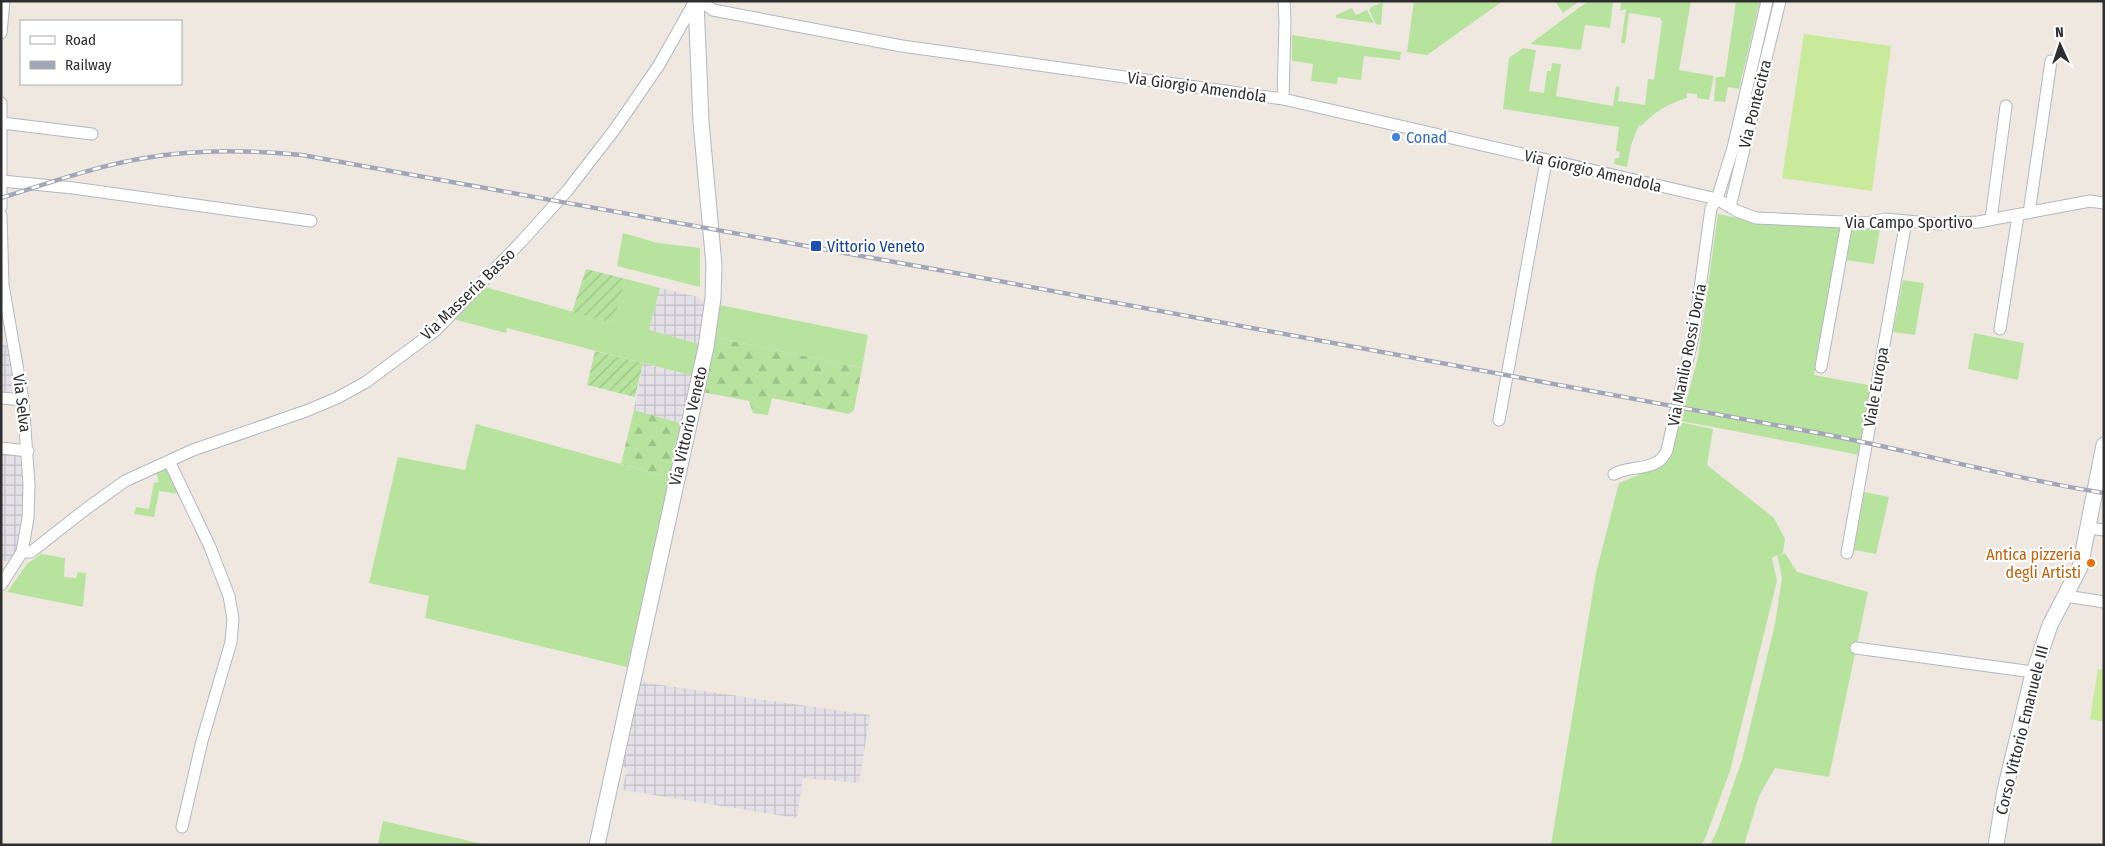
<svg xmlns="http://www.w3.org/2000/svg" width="2105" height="846" font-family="'Fira Sans Condensed',sans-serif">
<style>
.industrial{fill:url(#industrial-grid)}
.grass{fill:#b7e39f}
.forest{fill:url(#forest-firs)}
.garden{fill:url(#garden-furrows)}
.pitch{fill:#c9ea9b}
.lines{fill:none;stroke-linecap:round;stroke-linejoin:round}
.street-casing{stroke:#b4b7c0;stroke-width:13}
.secondary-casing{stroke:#b4b7c0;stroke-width:17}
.street{stroke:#fff;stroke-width:11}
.secondary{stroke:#fff;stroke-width:15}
.rail-casing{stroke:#a3a6b7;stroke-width:4.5}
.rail{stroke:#fff;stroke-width:2.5;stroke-dasharray:8;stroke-linecap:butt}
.shop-dot{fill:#3f7fe0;stroke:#fff;stroke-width:2}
.transit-dot{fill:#1a4fb4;stroke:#fff;stroke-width:2}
.food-dot{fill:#e8710a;stroke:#fff;stroke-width:2}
.labels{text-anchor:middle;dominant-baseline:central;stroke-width:4.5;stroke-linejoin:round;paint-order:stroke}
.street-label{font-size:16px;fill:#2e2e2e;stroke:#fff}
.shop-label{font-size:16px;fill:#366cbe;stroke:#fff;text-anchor:start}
.transit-label{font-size:16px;fill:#164399;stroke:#fff;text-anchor:start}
.food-label{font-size:16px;fill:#c56008;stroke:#fff;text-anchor:end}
</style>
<defs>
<pattern id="industrial-grid" width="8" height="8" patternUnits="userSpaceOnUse" patternTransform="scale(1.25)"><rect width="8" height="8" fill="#e3e1e7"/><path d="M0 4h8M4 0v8" fill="none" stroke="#c3c1c6"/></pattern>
<pattern id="forest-firs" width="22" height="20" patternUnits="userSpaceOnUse" patternTransform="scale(1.25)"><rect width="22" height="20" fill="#b7e39f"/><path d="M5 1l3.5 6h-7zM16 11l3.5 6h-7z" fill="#9ec389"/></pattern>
<pattern id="garden-furrows" width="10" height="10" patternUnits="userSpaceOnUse" patternTransform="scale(1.25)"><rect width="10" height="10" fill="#b7e39f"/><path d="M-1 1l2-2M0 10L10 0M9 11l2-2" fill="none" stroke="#9ec389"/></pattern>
</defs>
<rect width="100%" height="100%" fill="#eee8e1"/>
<path class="industrial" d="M660,288l38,9 8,8 -7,39 -50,-14z
M1,345l10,1 10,58 -20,-2z
M643,363l51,13 -11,48 -49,-14z
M1,446l24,2 2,36 -9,66 -5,12 -12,-1z
M640,682l230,33 -11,68 -56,-5 -6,40 -175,-28 5,-21 -4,-3z"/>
<path class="grass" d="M1414,1h89l-76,54 -20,-3z
M1555,1h25l-17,12z
M1588,1h25l-3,27 -25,-3 -4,25 -51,-6z
M1621,1h70l-12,69 35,6 -5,24 -12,-2v-4l-10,-1v5c-20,6 -32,14 -46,28l-2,-1 -8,20 -4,22 -13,-3 1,-6h4l1,-6 -4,-1 3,-24 -116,-18 6,-51 14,-10 13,2 -7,41 15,2 3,-22h4l1,-8 9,1 -5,32 57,10 3,-20 4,1 -2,14 27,4 3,-26 6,1 8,-58 -2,-4 -31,-5 -4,31 -4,-1 5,-34 -6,2z
M1736,1h24l-21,88 -11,-2 -3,15 -11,-1 2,-24h9z
M1383,2l-2,23 -5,-1 -7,-14 2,-3z
M1352,8l4,7 11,-5 7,13 -38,-5v-3z
M1292,35l109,17 -1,8 -36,-4 -3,24 -23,-3 -1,7 -26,-3 2,-17 -21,-3z
M1718,214l49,10 74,3 -4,31 -23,117 59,11 -13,69 -179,-34 17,-64z
M1851,228l29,1 -6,35 -29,-4z
M623,233l35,10 42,5v39l-83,-21z
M626,279l34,9 -11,42 50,14 -5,32 -187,-48 -1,5 -53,-14 32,-32 128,36z
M1903,280l21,3 -9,52 -22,-3z
M720,305l148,30 -6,33 -149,-31z
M1974,333l50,10 -6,37 -50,-11z
M1680,422l33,7 -6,36 67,53 11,21 -2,13 -3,3 5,-2 12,19 71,20 -39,185 -54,-9 -16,28 -15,49h-34l8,-16 24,-69 33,-136 7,-46 -5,-23 -5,3 5,23 -47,190 -25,68 -4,6h-150l45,-272 23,-90 44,-18 13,-27z
M476,424l195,54 -44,189 -202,-49 4,-22 -60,-13 29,-126 67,13z
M166,468l13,26 -20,-3 -5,26 -20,-3 2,-7 13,2 5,-26 5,-1 -2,-7 -4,-2z
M1864,492l25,5 -13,57 -22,-4z
M41,554l24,4 -1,19 12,1 2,-6 8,1 -3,34 -76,-15 20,-28z
M383,821l104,24 -109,-1z"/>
<path class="forest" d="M713,337l149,31 -8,42 -5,4 -77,-16 -4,17 -15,-2 -4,-12 -47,-9z
M634,410l49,14 -12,54 -50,-14z"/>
<path class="garden" d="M586,269l40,10 -13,44 -41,-11z
M595,351l48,12 -8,34 -48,-12z"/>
<path class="pitch" d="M1804,34l87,12 -19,145 -90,-13z
M2098,669l6,1v52l-14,-3z"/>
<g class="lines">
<g class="street-casing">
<path id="street" d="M700,1l13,9 189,36 381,53 434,100 20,12 19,7 110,5 19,-4 54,5 39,-2 112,-21 14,2
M1,33l3,-32
M1283,99l2,-77 -1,-21
M1,103v104
M2,123l90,11
M2,181l71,7 238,33
M1730,207l50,-206
M2029,213l22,-152
M1,215l2,70 20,115 6,85 -1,33 -6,34 -21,33
M1991,219l15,-113
M2000,329l18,-113
M1821,367l26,-145
M1,398l22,2
M1499,420l47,-259
M1,448l27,3
M169,461l41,86 19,49 4,23 -2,23 -29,99 -20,86
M1614,474c18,-10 44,-1 53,-24l27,-118 17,-124 6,-9 16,-51 34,-147
M2088,528l16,2
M22,552h9l55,-43 39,-28 68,-31 113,-39 31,-13 29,-16 70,-52 85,-88 46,-51 48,-62 44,-64 36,-64
M1847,553l59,-332
M2066,596l38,6
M1856,648l177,24"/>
</g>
<g class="secondary-casing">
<path id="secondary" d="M597,845l109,-498 7,-49 1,-33 -13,-143 -5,-121
M1996,845l9,-55 27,-112 18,-53 30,-58 24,-122"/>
</g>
<use href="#street" class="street"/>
<use href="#secondary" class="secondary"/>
<g class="rail-casing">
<path id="rail" d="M1,198c48,-15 95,-32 144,-40 52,-9 105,-8 157,-3l659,119 857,159c96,18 190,45 286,60"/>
</g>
<use href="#rail" class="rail"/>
</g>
<circle class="shop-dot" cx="1396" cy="137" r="5"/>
<rect class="transit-dot" x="810" y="240" width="12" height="12" rx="2.5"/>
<circle class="food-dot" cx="2091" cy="563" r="5"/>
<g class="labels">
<g class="street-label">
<text transform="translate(1197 87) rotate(8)">Via Giorgio Amendola</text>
<text transform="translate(1755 104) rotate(-76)">Via Pontecitra</text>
<text transform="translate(1593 171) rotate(13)">Via Giorgio Amendola</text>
<text x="1909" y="222">Via Campo Sportivo</text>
<text transform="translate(468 294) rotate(-44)">Via Masseria Basso</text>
<text transform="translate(1687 355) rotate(-79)">Via Manlio Rossi Doria</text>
<text transform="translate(1876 387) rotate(-80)">Viale Europa</text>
<text transform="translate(22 403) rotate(83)">Via Selva</text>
<text transform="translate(688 426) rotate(-77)">Via Vittorio Veneto</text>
<text transform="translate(2022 730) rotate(-76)">Corso Vittorio Emanuele III</text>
</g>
<g class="shop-label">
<text x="1406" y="137">Conad</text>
</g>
<g class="transit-label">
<text x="827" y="246">Vittorio Veneto</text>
</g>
<g class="food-label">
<text x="2081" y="554">Antica pizzeria<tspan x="2081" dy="18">degli Artisti</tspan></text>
</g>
</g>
<rect width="2105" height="846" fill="none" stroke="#2e2e2e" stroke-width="5"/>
<rect x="20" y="20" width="162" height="65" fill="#ffffff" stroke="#ababab"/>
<rect x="30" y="36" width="25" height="8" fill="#ffffff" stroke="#ababab"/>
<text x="65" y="45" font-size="15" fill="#2e2e2e">Road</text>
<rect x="30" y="61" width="25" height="8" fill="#a3a6b7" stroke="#ababab"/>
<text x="65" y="70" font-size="15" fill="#2e2e2e">Railway</text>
<g transform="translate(2060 45) rotate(357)" stroke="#ffffff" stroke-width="4" paint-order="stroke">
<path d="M0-4L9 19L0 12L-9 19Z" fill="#2e2e2e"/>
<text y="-8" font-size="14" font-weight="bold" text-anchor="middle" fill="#2e2e2e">N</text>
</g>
</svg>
